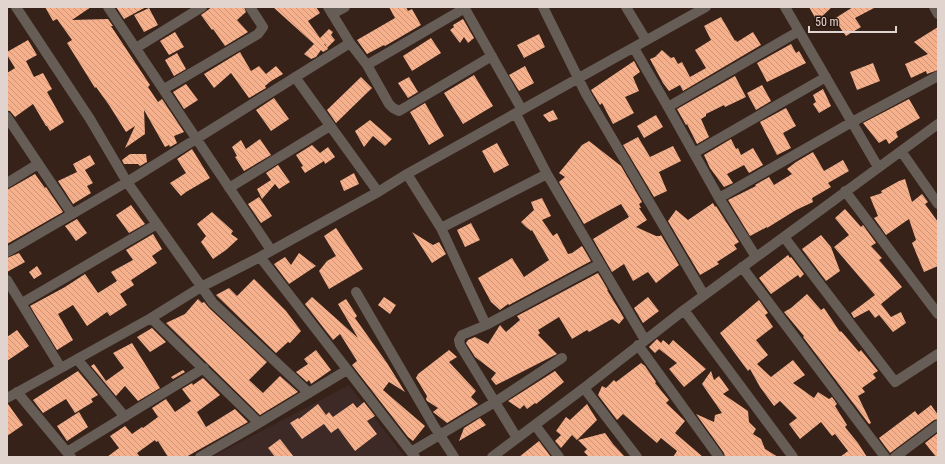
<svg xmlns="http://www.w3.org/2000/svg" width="945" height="464" font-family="'Roboto Condensed',sans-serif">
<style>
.education{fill:#3d2926}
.building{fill:url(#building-back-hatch)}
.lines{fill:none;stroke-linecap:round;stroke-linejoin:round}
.street{stroke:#675d57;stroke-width:10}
</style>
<defs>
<pattern id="building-back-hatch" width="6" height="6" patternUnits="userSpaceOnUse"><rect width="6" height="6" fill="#f6b08c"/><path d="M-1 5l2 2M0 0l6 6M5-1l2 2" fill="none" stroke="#ca9478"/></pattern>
</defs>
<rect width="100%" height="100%" fill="#362219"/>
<path class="education" d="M349,385l56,72h-193z"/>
<path class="building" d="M45,7h46l-19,13 36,-1 5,7h-2l39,59 -2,2 10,15 4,-3 22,33 -10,4 3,7 -7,4 -1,-2 -4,2 -21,-37 1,24 -20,14 10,-22 -9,6 -17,-27 -13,-18 -1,1 -28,-45 5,-3 -15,-21 -4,2z
M116,7h30l-22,12z
M212,7h32l2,5 -9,8 11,12 -23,14 -12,-17 -1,1 -11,-15z
M273,7h43l4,6 -12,8 12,17 9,-9 4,3 -2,3 4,5 -8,8 -2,-4h-1l4,5 -5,3 -2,-2 -5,7 -5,2 -7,-5 10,-10z
M389,7h17l2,4 4,-2 9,16 -36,21 -1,-1 -17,9 -10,-14 38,-22z
M809,7h23l-15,14z
M853,7h23l-21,11 6,9 -15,9 -12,-17z
M149,8l9,17 -14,7 -10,-17z
M721,17l14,24 1,-1 1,2 16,-10 8,13 -78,46 -3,-6 -11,6 -6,-8 -13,-24 5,-2 7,-7 9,8 3,-1 4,7 4,-2 8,15 16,-9 -11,-18 16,-10 -7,-14z
M463,19l11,19 -6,5 -4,-6 -4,6 -10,-13 4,-3 -1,-2z
M938,27v43l-11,4 -1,-3 -15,7 -6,-14 23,-10 -14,-12z
M175,32l9,15 -15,8 -9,-14z
M539,34l6,13 -21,11 -7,-13z
M431,38l10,15 -29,18 -9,-15z
M28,40l9,15 -11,6 8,16 9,-4 9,16 -5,3 17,30 -14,9 -3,-5h-1l-13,-22 -18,13 -5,-6h-3v-38l8,-5 -8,-13v-3z
M791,44l5,9 3,-2 7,12 -39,19 -10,-19z
M240,52l11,19 8,-5 7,8 10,-8 7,8 -12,7 -6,5 1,2 -17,10 -18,-25 -17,15 -10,-14z
M177,53l9,16 -12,7 -9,-16z
M634,61l6,11 -7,5 6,14 -14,6 9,16 -21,11 -11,-21 -2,2 -9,-15z
M873,63l7,18 -23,9 -7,-18z
M525,66l9,17 -15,8 -10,-16z
M474,75l19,31 -30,18 -19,-31z
M735,76l11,21 -21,10 -1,-2 -18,9v2l-5,3 8,18 -12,7 -10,-20 -1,1 -9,-16z
M361,77l11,11 -36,35 -9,-13z
M409,77l9,15 -10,6 -10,-15z
M186,84l12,16 -14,9 -11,-17z
M762,85l9,16 -15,9 -9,-17z
M823,89l8,17 -12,7 -6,-9 3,-2 -3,-7z
M274,98l15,21 -18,12 -15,-21z
M909,99l11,19 -24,14 2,5 -9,7 -3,-5 -7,4 -16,-20z
M425,103l19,33 -15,9 -19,-33z
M786,108l10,18 -13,7 8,15 -14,7 -17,-33z
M553,110l5,9 -9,3 -6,-7z
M656,115l7,12 -19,11 -7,-12z
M370,120l22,19 -7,7 -12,-10 -9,11 -9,-16z
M638,137l12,20 23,-11 8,15 -22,11 8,19 -13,6 -31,-52z
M260,139l11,16 -27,16 -9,-14 2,-1 -5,-9 9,-7 5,9z
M731,139l5,10 2,-1 3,7 12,-7 10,17 -14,8 -5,-8 -17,9 6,9 -9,4 -14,-19 -6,-13z
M589,141l32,25 21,36 -3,2 2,4h-2l8,12 -11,7 20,9h4l1,-1 18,30 -23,18 -8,-11 -15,9 -9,-17 -12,8 -19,-33 36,-22 -8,-13 -37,20 -25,-42 6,-5 -6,-4 23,-28z
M497,143l12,22 -15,8 -12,-22z
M312,145l8,8 8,-6 7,10 -10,7 -1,-3 -19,12 -4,-6 2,-1 -7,-11z
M192,149l18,29 -24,14 -5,4 -11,-13 16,-10 -9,-14z
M813,152l11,19 19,-11 6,11 -21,12 3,4 -19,11 1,4 -17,8 -29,18v-1l-17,9 -22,-36 28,-14 -1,-1 14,-8 5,8 18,-11 -5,-5 9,-7z
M130,154h16l1,8 -7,4 -2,-2h-14l-2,-4z
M90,155l5,9 -10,6 8,13 -6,3 4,7 -18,11 -15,-23 19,-9 -4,-8z
M278,165l12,17 -11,7 -4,-5 -13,15 -5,-10 14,-9 -5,-7z
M354,173l5,11 -15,7 -4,-10z
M35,174l10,14 1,-1 17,25 -56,32v-54z
M905,179l7,23 10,-8 6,8 -3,2 13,18v44l-14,6 -12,-29 4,-3 -7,-21 -23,16 -12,-17 4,-2 -8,-19 12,-4 -1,-2 18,-10z
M259,197l13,19 -11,7 -13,-19z
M542,198l9,18 -9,4 11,16 4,-3 11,21 4,-1 10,-7 9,15 -82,44 -1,-1 -8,6 -9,-8 -13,-24 34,-20 12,19 25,-17 -17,-30 -1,1 -5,-4 -5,-5 13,-12 -3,-8z
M713,203l2,4 1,-1 23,36 -5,3 3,4 -20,13 2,2 -19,11 -32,-54 8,-11 12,10z
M131,205l14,19 -16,9 -13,-18z
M845,209l16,18 2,-2 13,18 -5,3 11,12 -3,2 23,27 -21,17 10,13 10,-5 5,11 -13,9 -14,-17 -4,3 -6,-8 -15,8 -3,-5 24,-18 -41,-48 15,-12 -14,-17z
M212,212l21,19 -2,3 7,5 -12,11 -13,9 -12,-17 5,-6 -9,-12z
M77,219l10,14 -11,8 -11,-15z
M471,223l9,17 -15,7 -8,-17z
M336,228l27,41 -34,20 -10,-18 8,-10 9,-5 -12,-20z
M412,232l21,13 6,-3 7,12 -14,9z
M153,234l9,15 -10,7 5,7 -26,17 3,5 -14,9 7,11 -17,11 -3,-4 -20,14 -14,-21 -15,9 15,26 -16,10 -27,-44 35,-19 20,-13 13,19 19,-12 -6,-9 22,-12 -7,-10z
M821,235l10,12 9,24 -14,10 -24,-32z
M19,253l6,9 -18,10v-14z
M299,253l17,13 -27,18 -15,-20 11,-7 6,8z
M788,255l2,3 1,-1 13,17 -4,4 -2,-3 -27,19 -12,-16z
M37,266l5,8 -8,5 -5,-7z
M598,273l10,17h-1l17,28 -5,6 -7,-5 -23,13 -2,-2 -15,9 -13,-22 -21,13 2,3 -2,2 19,19 -61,31 -5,-6 5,-6 -21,-16 -9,-14 2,-3 7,-3 13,7 12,-19 6,7 14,-12 -3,-4z
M254,279l32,32 15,20 -11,12 -2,-1 -12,11 -60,-58 13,-7 8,8z
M807,294l14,16 3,-2 16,24 1,-1 18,21 2,-2 17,21 -5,3 3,4 -14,10 3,4 -7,4 13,27 -2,1 -66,-87 1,-1 -20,-24 7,-4z
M312,297l46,41 -20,-34 8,-5 11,17 -2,2 32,45 18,29 -16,-10 -6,8 42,36 -12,15 -5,-4 -56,-72 5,-4 -17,-27 -7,6 -28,-36z
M384,297l12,8 -6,9 -12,-9z
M648,297l11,14 -16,12 -9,-15z
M198,299l4,4 2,-1 5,6 58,54 -18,18 14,13 17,-17 18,16 -38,23 -94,-92 19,-9z
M759,300l9,13 -3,2 8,12 -17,13 12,15 -11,9 14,13 22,-17 12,15 -12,8 21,15 4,-6 11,7 3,-2 5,7 -2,2 12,19 -2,2 13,16 9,14h-27l8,-6 -13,-17 -3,2 -11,-14 -21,17 -11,-15 8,-6 -17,-17 -6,5 -14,-19 -10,-18 -2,2 -28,-38z
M152,328l14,14 -16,10 -13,-15z
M17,330l12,16 -22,15v-24z
M657,339l4,4 2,-3 6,5 4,-5 33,29 -22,18 -15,-18 8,-6 -18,-14 -4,4 -6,-6z
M132,343l28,45 -22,13 -13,-15 -9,10 -25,-30 3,-2 12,17 18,-13 -11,-15z
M316,350l15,20 -20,14 -2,-4 -2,2 -11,-10 12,-8 -4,-5z
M449,350l8,7 -8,5 27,29 -5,6 7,7 -31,19 -14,-11 5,-4 -11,-7 -1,-2 1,-3 -11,-18 2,-4z
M641,363l4,3 11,16 -1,1 14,17 -3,3 19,18 -10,12 28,24h-30l4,-6 -16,-13 -4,5 -34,-29 -6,6 -19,-25 4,-9 4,2 8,-8 2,2z
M183,370l2,2 -12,7 -2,-2z
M78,371l20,24 -7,4 2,3 -18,11 -9,-14 -23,14 -10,-13z
M555,371l9,11 -28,22 -1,-1 -8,6 -3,-4 -4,4 -12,-8z
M711,371l3,9 5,-4 10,14 -6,4 25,17 1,11 7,7 -3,5 8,5 4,10 13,8h-53l-1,-4 -28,-39 18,8 1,-7 7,-2 -20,-29z
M203,378l17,17 -23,17 9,15 29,-18 13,13 -62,35h-18l-10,-16 -2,1 -1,-2 -18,13 3,4h-33l12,-9 -9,-12 15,-10 7,8 10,-7 1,1 15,-11 -6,-9 14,-9 9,13 16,-11 -9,-12 10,-6 1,2z
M364,402l11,14 -8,5 10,13 -22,17 -17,-23 -7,5 -7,-9 -22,15 -12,-16 8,-5 1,1 19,-15 8,11 3,-3 4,5 20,-14 4,5z
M7,404h1l15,21 -16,11z
M587,404l10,16 -20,20 -5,-5 -11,13 -6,-7 6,-6 -5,-4 10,-14 4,3z
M931,405l7,10v4l-4,1 -44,33 -11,-15 36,-27 3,4z
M79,412l9,15 -21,14 -10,-15z
M480,418l6,7 -27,16 5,-13z
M605,433l8,11 12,13h-36l-5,-5 3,-3 -9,-9z
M938,433v24h-2l-11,-14z
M280,439l14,18h-19l-7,-9z
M539,441l12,16h-32z"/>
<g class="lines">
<path class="street" d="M16,7l74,112 37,63 86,121 96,90
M108,7l163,243
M328,7l22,36 17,22 22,39 4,4 6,3 93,-55
M464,7l58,103
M543,7l43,87 118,201
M626,7l20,33
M785,7l93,160
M934,7l4,7
M332,14l13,-7
M136,48l66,-41
M634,48l34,59 51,91 37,59
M367,65l98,-57
M295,77l83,115
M164,89l94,-55 5,-7 -13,-20
M668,107l131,-76
M516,114l31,60 98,166
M7,117l65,97
M901,151l37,53
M694,153l132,-76
M407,174l34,54 45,97
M7,183l31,-19
M229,188l101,-62
M845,191l93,123
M719,198l133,-76 86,-46
M441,228l106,-54
M784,237l111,145 43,-28
M7,252l120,-70 223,-139
M260,257l155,200
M742,267l143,190
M7,280l54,88
M356,292l78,134 20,31
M22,303l135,-79
M684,310l109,147
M151,318l108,105
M638,345l81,112
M77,359l48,58
M584,388l53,69
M17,392l54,65
M7,398l144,-80 50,-31 59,-30 118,-65 29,-18 299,-167
M535,425l24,32
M517,438l-57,-93 -1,-5 3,-5 24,-10 114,-61
M67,452l137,-84
M411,452l84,-50 67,-44
M200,457l59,-34 88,-53
M492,457l92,-69 100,-78 254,-186
M895,457l43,-32"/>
</g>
<rect width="945" height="464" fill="none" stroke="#e1d3cd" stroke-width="16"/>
<path d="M809 26v6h87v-6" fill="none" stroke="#e1d3cd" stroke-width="2"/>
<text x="815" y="26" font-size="12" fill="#e1d3cd" stroke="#2c180f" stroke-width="3" paint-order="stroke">50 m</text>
</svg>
